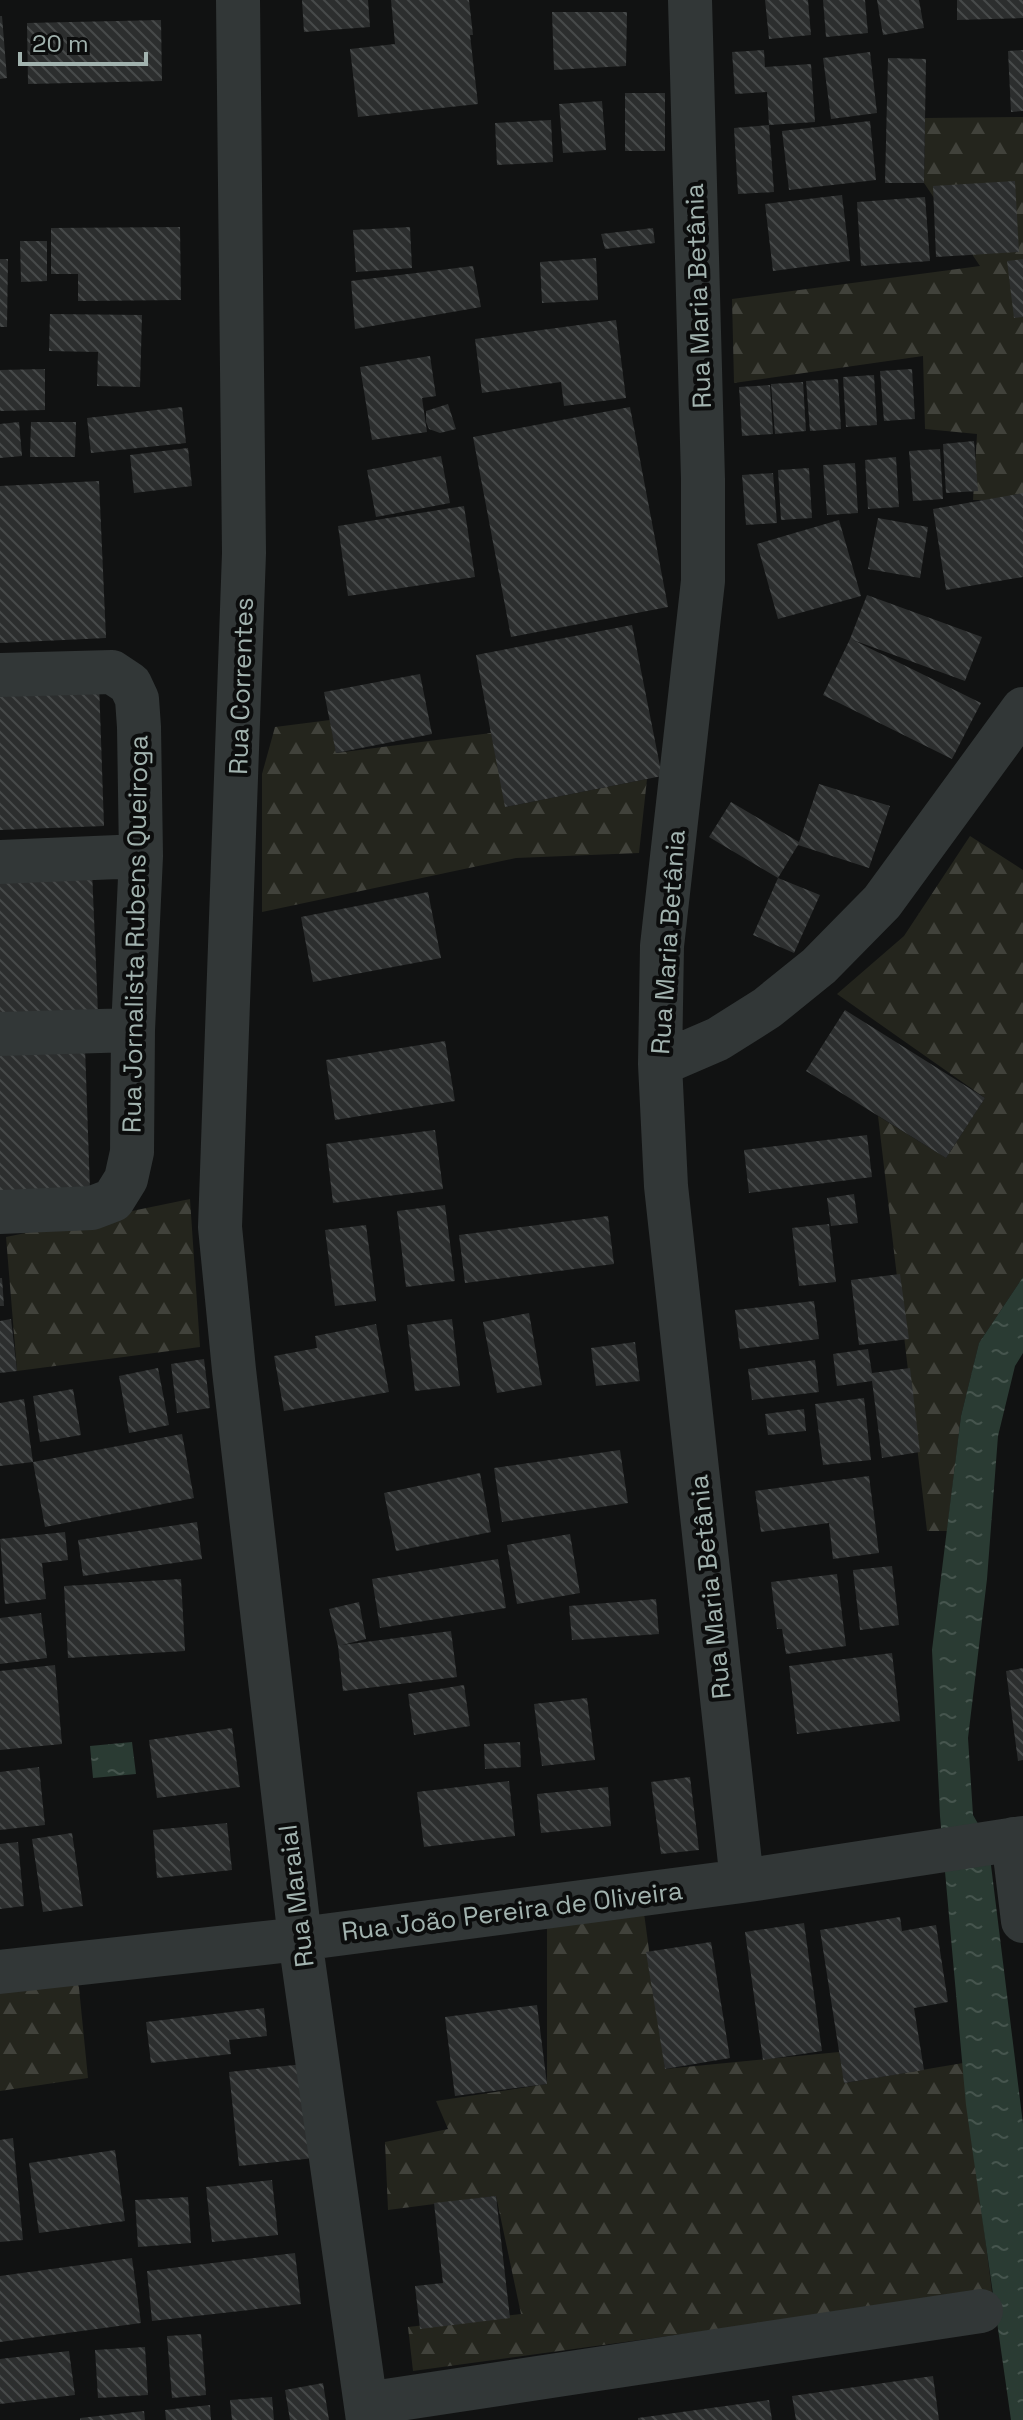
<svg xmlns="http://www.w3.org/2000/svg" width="1023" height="2420" font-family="'Space Grotesk',sans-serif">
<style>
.forest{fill:url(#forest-firs)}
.water{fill:url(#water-ripples)}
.building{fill:url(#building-back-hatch)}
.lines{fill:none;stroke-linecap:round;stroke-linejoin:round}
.minor{stroke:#323737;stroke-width:44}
.labels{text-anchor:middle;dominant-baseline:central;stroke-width:8;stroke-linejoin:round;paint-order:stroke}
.street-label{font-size:26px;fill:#a2b3af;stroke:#0c0d0d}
</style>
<defs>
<pattern id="forest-firs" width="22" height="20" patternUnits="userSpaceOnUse" patternTransform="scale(2)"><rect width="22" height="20" fill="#24251d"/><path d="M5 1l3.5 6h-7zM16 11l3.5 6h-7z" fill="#41423b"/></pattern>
<pattern id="water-ripples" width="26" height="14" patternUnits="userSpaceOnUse" patternTransform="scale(2)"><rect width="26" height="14" fill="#2a3b33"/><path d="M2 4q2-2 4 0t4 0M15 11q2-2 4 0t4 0" fill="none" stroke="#46554e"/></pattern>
<pattern id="building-back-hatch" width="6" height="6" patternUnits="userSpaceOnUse" patternTransform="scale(2)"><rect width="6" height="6" fill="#2c2e2e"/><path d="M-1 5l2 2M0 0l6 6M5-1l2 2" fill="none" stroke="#474a4a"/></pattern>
</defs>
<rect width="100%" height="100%" fill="#111212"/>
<path class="forest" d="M1023,117v383h-50l4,-66 -52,-5 -2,-73 -189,27 -2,-84 248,-33 -56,-83 1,-65z
M330,720l6,33 155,-20 15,74 141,-28 -8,74 -123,5 -254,54v-138l13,-47z
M970,836l53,34v407l-44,66 -18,73 -14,115h-20l-49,-415 68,42 39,-60 -148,-104 67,-58z
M190,1199l10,148 -183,24 -11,-134z
M644,1913l21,156 174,-17 6,31 118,-20 29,229 -579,79 -5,-44 113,-13 -25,-118 -108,14 -3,-68 63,-13 -12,-28 111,-17v-156z
M78,1978l10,100 -88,13v-99z"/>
<path class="water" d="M1023,1277v76l-8,13 -17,70 -11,143 -19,159 5,77 15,26 35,283v296h-12l-45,-315 -26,-289 -8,-166 29,-234 18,-73z
M132,1742l4,32 -43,4 -3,-32z"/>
<path class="building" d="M302,0h66l2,27 -66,5z
M391,0h78l4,35h-3l8,69 -120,13 -8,-68 45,-5z
M765,0h43l3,35 -42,4z
M823,0h42l3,33 -42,4z
M877,0h42l5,28 -41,7z
M957,0h66v18l-66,2z
M552,12h75l-1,54 -72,4z
M0,16h2l5,62 -7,1z
M161,20l1,61 -134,3 -1,-61z
M764,50l1,17 46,-3 4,58 -46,3 -2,-33 -32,2 -3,-42z
M1023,50v61l-12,1 -3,-61z
M870,52l7,61 -46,6 -8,-61z
M888,58l38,1 -2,124h-39z
M625,93h40v58h-40z
M602,101l4,49 -43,3 -4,-49z
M551,120l2,42 -56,3 -2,-42z
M870,121l6,59 -87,10 -7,-59z
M769,125l5,67 -36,2 -4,-66z
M1015,181l4,71 -83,5 -3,-71z
M842,195l8,66 -77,10 -8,-67z
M925,197l5,64 -69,5 -4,-64z
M180,227l1,73 -103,1v-27h-27v-46z
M410,227l2,41 -56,4 -3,-42z
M653,228l2,15 -50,6 -4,-15z
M20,241h27v40l-26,1z
M596,258l2,42 -56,3 -2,-41z
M0,259h8l-1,68h-7z
M1023,259v58l-9,1 -7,-57z
M473,266l8,41 -126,22 -4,-48z
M50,314l92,1 -2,72 -43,-1 1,-34 -49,-1z
M616,320l10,78 -62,8 -3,-24 -79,11 -7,-54z
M430,356l6,40 -14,2 5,34 -55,8 -12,-73z
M45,369v41l-45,1v-41z
M912,369l3,50 -31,2 -4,-50z
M874,375l3,50 -31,2 -3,-50z
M838,379l3,50 -31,2 -4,-50z
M803,382l3,49 -31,3 -4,-50z
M770,385l3,49 -31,2 -3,-49z
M448,404l8,25 -16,4 -11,-4 -3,-7v-11z
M182,407l4,36 -95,10 -4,-35z
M630,407l38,200 -157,30 -38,-200z
M19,422l3,34 -22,2v-34z
M31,422h45l-1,35h-45z
M974,441l4,50 -32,2 -3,-49z
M188,448l4,38 -58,7 -4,-38z
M940,449l3,50 -30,2 -4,-50z
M441,456l9,47 -74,14 -9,-47z
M896,457l3,50 -31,2 -3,-49z
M855,463l3,50 -31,2 -4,-50z
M809,468l3,50 -31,2 -3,-50z
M773,473l4,50 -31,2 -4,-50z
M99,481l7,157 -106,5v-157z
M1023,493v84l-77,13 -13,-81z
M464,506l11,71 -127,19 -10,-70z
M878,518l50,9 -8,51 -52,-9z
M839,520l22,76 -83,23 -21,-75z
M867,595l115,42 -17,44 -112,-41 128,63 -29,56 -129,-64 27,-56z
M632,625l30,151 -157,31 -29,-152z
M420,674l12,60 -96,19 -12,-61z
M99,682l5,144 -104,4v-144z
M819,784l71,22 -21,62 -71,-23 -20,33 -69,-41 22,-35 68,40z
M92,870l6,143 -98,4v-144z
M778,878l42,17 -26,58 -41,-18z
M428,892l13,66 -128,24 -12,-65z
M845,1010l140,88 -39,60 -140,-87z
M445,1041l10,60 -120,19 -9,-60z
M85,1047l5,144 -90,3v-143z
M435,1130l8,59 -110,14 -7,-59z
M867,1135l5,42 -123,16 -5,-43z
M854,1194l4,29 -27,3 -4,-28z
M445,1205l10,76 -49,6 -9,-76z
M608,1216l6,48 -149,19 -6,-48z
M829,1224l7,58 -37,4 -7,-58z
M366,1225l10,76 -41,5 -10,-76z
M900,1274l9,65 -50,6 -8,-65z
M0,1278h2l2,28h-4z
M814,1301l5,38 -79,10 -5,-39z
M529,1313l13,72 -45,8 -14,-71z
M11,1319l6,52 -17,2v-52z
M452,1319l8,67 -45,5 -8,-66z
M376,1324l13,68 -105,19 -10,-55 43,-8 -2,-12z
M635,1342l5,39 -44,5 -5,-38z
M868,1349l4,24 38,-5 10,84 -38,6 -10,-77 -35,5 -4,-32z
M204,1359l6,49 -33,5 -6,-49z
M815,1360l4,32 -67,8 -4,-31z
M158,1368l11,57 -40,8 -10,-57z
M73,1389l8,46 -41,7 -7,-46z
M864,1398l7,62 -48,5 -8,-61z
M24,1399l9,63 149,-28 12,64 -149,29 -12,-65 -33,4v-63z
M804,1409l2,22 -38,4 -3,-21z
M620,1450l8,53 -126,19 -8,-54z
M480,1473l11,59 -95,19 -12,-58z
M869,1476l10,77 -46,6 -4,-36 -68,9 -6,-41z
M197,1522l5,37 -119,17 -5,-36z
M65,1532l3,28 -26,3 4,36 -41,5 -5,-65z
M570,1534l10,59 -63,11 -10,-59z
M498,1559l8,49 -126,20 -8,-49z
M892,1566l7,59 -39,5 -7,-60z
M837,1574l9,72 -60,8 -4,-25h-5l-6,-47z
M181,1579l4,72 -117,7 -4,-72z
M656,1599l3,35 -87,6 -3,-34z
M359,1602l7,37 -24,6 109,-14 6,46 -114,14 -5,-45 -9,-37z
M41,1613l6,45 -47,6v-46z
M892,1653l8,68 -103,13 -8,-68z
M55,1665l7,79 -62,6v-79z
M1023,1668v92l-5,1 -12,-90z
M464,1685l6,41 -56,9 -6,-41z
M587,1698l8,62 -53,6 -8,-62z
M232,1728l8,59 -83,11 -8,-58z
M520,1742l1,25 -36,2 -1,-25z
M39,1767l6,58 -45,5v-58z
M690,1777l9,73 -38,4 -10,-72z
M509,1781l6,55 -91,11 -7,-55z
M608,1787l3,39 -70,7 -4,-39z
M227,1823l5,47 -75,8 -4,-48z
M72,1833l11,73 -40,6 -11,-73z
M18,1842l6,64 -24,3v-65z
M900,1917l2,14 34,-6 12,77 -34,6 10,62 -80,13 -24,-153z
M804,1923l18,128 -59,9 -18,-128z
M711,1942l19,116 -65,11 -19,-117z
M537,2005l10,79 -92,12 -10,-79z
M264,2008l3,28 -38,4 2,14 -80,9 -5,-41z
M304,2064l10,94 -75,8 -10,-94z
M13,2138l10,102 -23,2v-102z
M115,2150l10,71 -86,12 -10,-70z
M272,2180l6,55 -66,7 -6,-55z
M496,2196l14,122 -90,11 -5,-43 28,-3 -9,-80z
M188,2197l3,46 -53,4 -3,-47z
M295,2253l6,51 -149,17 -5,-50z
M132,2258l9,65 -141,19v-66z
M201,2334l5,61 -34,3 -5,-62z
M145,2347l3,48 -50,3 -3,-48z
M69,2351l6,44 -75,9v-45z
M933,2376l6,44h-143l-4,-24z
M323,2383l6,37h-39l-5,-30z
M272,2397l2,23h-42l-2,-20z
M769,2400l3,20h-134v-2z
M210,2405l1,15h-45l-1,-10z
M144,2411l1,9h-65v-2z"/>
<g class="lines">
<path class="minor" d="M238,0l6,553 -24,674 14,143 66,569 68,481
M690,0l13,479v102l-41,365 -2,118 6,122 76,695
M0,675l112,-3 18,12 7,15 2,28 2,129 -8,174 -1,122 -6,27 -13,21 -21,8 -92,4
M0,862l141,-6
M0,1034l133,-4
M660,1064l58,-25 49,-31 52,-42 63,-64 141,-193
M1013,1839l10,82
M0,1972l300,-33 442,-58 281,-43
M366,2404l615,-93"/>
</g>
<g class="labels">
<g class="street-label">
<text transform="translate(698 296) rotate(-92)">Rua Maria Betânia</text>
<text transform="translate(241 686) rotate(-88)">Rua Correntes</text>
<text transform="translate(135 934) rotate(-89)">Rua Jornalista Rubens Queiroga</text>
<text transform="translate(668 942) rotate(-86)">Rua Maria Betânia</text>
<text transform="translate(710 1587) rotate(-96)">Rua Maria Betânia</text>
<text transform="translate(296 1896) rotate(-97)">Rua Maraial</text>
<text transform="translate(512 1911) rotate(-7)">Rua João Pereira de Oliveira</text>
</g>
</g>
<path d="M20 52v12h126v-12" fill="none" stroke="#a2b3af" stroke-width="4"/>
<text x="32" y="52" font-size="24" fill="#a2b3af" stroke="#0c0d0d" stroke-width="6" paint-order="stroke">20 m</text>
</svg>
